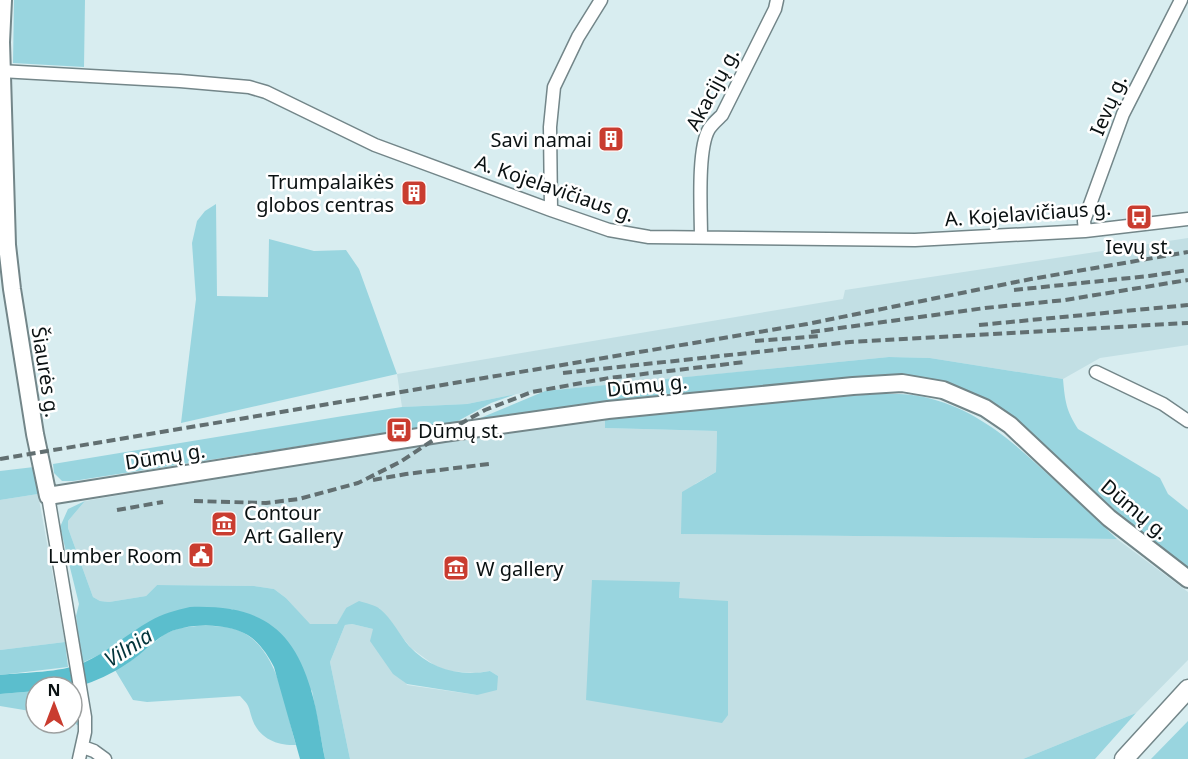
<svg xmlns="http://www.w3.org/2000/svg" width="1188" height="759" font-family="'Noto Sans',sans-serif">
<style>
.built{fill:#c2dfe4;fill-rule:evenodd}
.green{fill:#99d5df}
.water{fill:#5bbecd}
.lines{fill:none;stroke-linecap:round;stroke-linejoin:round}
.minor-casing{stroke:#738689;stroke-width:15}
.secondary-casing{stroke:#738689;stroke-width:20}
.primary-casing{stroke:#738689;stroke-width:21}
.minor{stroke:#fff;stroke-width:12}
.secondary{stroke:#fff;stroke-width:16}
.primary{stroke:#fff;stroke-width:18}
.rail{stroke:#626f71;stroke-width:4;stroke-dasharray:9 4.5;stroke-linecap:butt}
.labels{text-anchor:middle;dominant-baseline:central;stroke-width:5;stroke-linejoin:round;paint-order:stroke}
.street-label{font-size:20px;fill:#0a1112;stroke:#fff}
.poi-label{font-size:20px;fill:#0a1112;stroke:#fff;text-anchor:end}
.water-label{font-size:21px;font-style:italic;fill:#02333a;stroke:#fff}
</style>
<rect width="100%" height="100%" fill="#d8edf0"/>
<path class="built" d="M1188,238v107l-88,13 -37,21 -133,-21 -41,-1 -373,37 -49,10 -65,3 -5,-33 446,-75 2,-9z
M605,417v11l112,3 -1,41 -21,12 -14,50 436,5 71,53v68l-52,53 -113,46h-673l-20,-97 15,-37 7,-1 21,5 34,56 70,10 21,-19 -8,-5 -14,2 -28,-2 -14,-6 -23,-17 -32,-40h-33l-8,16h-29l-23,-26 -12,-9 -20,-3 -97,-1 -11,11 -37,6 -9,-1 -7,-4 -25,-69v-7l17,-20 316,-53zM680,583l-1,15 -93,102z
M38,494l27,148 -65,8v-150z"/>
<path class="green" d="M14,0h71l-1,67 -71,-4z
M216,204l1,92 51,1 1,-58 45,12 32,-1 13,19 38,105 -216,49 15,-124 -4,-56 5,-22 8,-10z
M889,357l41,1 133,21c2,22 3,31 15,50l82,49 8,16 20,16v59l-29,-21 -52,-45 -89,-81c-41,-32 -70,-43 -123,-47 -139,13 -279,23 -417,44l67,-28z
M516,394l-25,9 -35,19 -383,59h-11l-8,-8 -1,-9 290,-48 59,-9 65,-3z
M874,394c17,0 33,-1 50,3 54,12 90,46 129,82 22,20 43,40 64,60l-436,-5 1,-42 34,-20 1,-41 -112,-3v-11z
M34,467l4,27 -38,6v-29z
M85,501l-17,20v7l25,69 7,4 9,1 37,-6 11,-11 97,1 20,3 12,9 24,26h27l9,-16 13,-7c6,2 16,4 21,8 12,10 19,25 29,37 21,23 51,31 81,25l8,5 -1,14 -20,5 -70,-11 -14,-10 -23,-33 3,-12 -21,-5 -7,1 -15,37 20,97h-25l-13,-68 -80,-82 -129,44 -21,10 -6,-47 3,-12 -19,-77 8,-18z
M592,580l88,2 -1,16 49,3v114l-6,8 -136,-23z
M197,626c14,0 28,-1 41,4 41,17 47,78 58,115 -18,1 -36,-6 -43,-24 -5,-14 -2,-14 -13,-25l-93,6 -14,-2 -18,-30 17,-10 34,-27 14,-5z
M65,642l3,25 -68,8v-25z
M73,687l6,39 -7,-4z
M36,691v21l-36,-6v-12z
M1136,713l-41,46h-72z
M1188,721v38h-37z"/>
<path class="water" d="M190,607c66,-2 102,17 121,83 7,23 9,46 14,69h-25l-26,-92c-5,-10 -12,-21 -22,-29 -20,-16 -67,-16 -88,-3 -12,7 -21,18 -33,26 -13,9 -30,18 -45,23 -16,5 -33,3 -50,3v4l-36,3v-19c25,-3 60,-2 83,-12 25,-11 44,-29 67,-42 12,-7 26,-11 40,-14z"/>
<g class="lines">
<g class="minor-casing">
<path id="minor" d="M0,71l180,10 69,6 17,5 109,53 176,65 58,20 40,7 266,3 170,-9 103,-12
M551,210l-1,-83 4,-40 24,-50 23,-37
M1085,231l-1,-10 39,-107 58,-114
M701,237c0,-25 -4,-88 8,-108 3,-5 9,-10 13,-14l53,-106 2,-9
M1096,372l67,32 25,17
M48,496l37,221v15l-6,27
M83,747l11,4 11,8"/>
</g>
<g class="secondary-casing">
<path id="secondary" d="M3,0l-2,42 6,203 5,44 23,145 13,62 396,-63 164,-23 245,-24 49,-3 41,7 42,18 25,17 99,93 79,61"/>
</g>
<g class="primary-casing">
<path id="primary" d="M1124,759l64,-70"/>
</g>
<use href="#minor" class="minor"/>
<use href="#secondary" class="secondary"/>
<use href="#primary" class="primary"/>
<path class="rail" d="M1014,290l135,-14 39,-6
M979,325l209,-20
M811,332l174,-24 80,-8 123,-20
M755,341l65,-5
M563,373l287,-31 338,-19
M0,459l807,-135 224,-45 157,-27
M373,480l33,-6 83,-10
M194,501l72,2 33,-4 59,-16 42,-21 44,-29 41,-23 47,-18 77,-14 136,-16
M117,510l46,-8"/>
</g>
<defs>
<g id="building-square" transform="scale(1.35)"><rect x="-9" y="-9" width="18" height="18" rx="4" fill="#c93c2f" stroke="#fff"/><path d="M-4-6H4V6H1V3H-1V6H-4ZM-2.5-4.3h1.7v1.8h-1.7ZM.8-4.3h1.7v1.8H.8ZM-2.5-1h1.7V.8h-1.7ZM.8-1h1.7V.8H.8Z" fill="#fff"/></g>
<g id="bus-square" transform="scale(1.35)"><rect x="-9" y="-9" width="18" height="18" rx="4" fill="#c93c2f" stroke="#fff"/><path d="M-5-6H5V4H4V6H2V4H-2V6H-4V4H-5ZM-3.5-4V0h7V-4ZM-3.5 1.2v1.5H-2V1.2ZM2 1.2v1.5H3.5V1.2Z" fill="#fff"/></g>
<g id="museum-square" transform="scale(1.35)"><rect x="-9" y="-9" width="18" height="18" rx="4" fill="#c93c2f" stroke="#fff"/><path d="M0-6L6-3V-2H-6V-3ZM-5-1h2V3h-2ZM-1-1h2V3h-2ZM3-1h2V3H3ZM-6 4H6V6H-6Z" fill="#fff"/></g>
<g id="civic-square" transform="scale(1.35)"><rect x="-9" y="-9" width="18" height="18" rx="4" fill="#c93c2f" stroke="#fff"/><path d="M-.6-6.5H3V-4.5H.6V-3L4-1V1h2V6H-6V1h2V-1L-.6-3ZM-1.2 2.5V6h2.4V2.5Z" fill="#fff"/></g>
</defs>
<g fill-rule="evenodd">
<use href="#building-square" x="611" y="139"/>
<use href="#building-square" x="414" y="193"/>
<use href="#bus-square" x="1139" y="217"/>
<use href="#bus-square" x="399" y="430"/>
<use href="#museum-square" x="224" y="524"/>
<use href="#civic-square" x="201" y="555"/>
<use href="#museum-square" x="456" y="568"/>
</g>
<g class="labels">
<g class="street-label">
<text transform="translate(712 89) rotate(-62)">Akacijų g.</text>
<text transform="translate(1108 105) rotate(-67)">Ievų g.</text>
<text transform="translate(555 188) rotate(19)">A. Kojelavičiaus g.</text>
<text transform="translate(1028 213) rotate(-4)">A. Kojelavičiaus g.</text>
<text transform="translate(46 372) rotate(81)">Šiaurės g.</text>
<text transform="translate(647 385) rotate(-6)">Dūmų g.</text>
<text transform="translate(165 456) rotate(-9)">Dūmų g.</text>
<text transform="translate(1135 509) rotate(40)">Dūmų g.</text>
</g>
<g class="poi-label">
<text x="592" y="139">Savi namai</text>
<text x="394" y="181">Trumpalaikės<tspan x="394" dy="23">globos centras</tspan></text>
<text x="1139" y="246" text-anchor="middle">Ievų st.</text>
<text x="418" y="430" text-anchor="start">Dūmų st.</text>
<text x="244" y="512" text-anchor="start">Contour<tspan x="244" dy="23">Art Gallery</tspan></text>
<text x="182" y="555">Lumber Room</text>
<text x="476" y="568" text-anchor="start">W gallery</text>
</g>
<g class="water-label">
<text transform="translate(128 647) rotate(-33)">Vilnia</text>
</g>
</g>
<g transform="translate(54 705)"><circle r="28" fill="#ffffff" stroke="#9da0a0" stroke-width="1.5"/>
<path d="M0-4.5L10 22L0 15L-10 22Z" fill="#c93c2f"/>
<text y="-9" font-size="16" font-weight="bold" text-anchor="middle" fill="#0a1112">N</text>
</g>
</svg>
